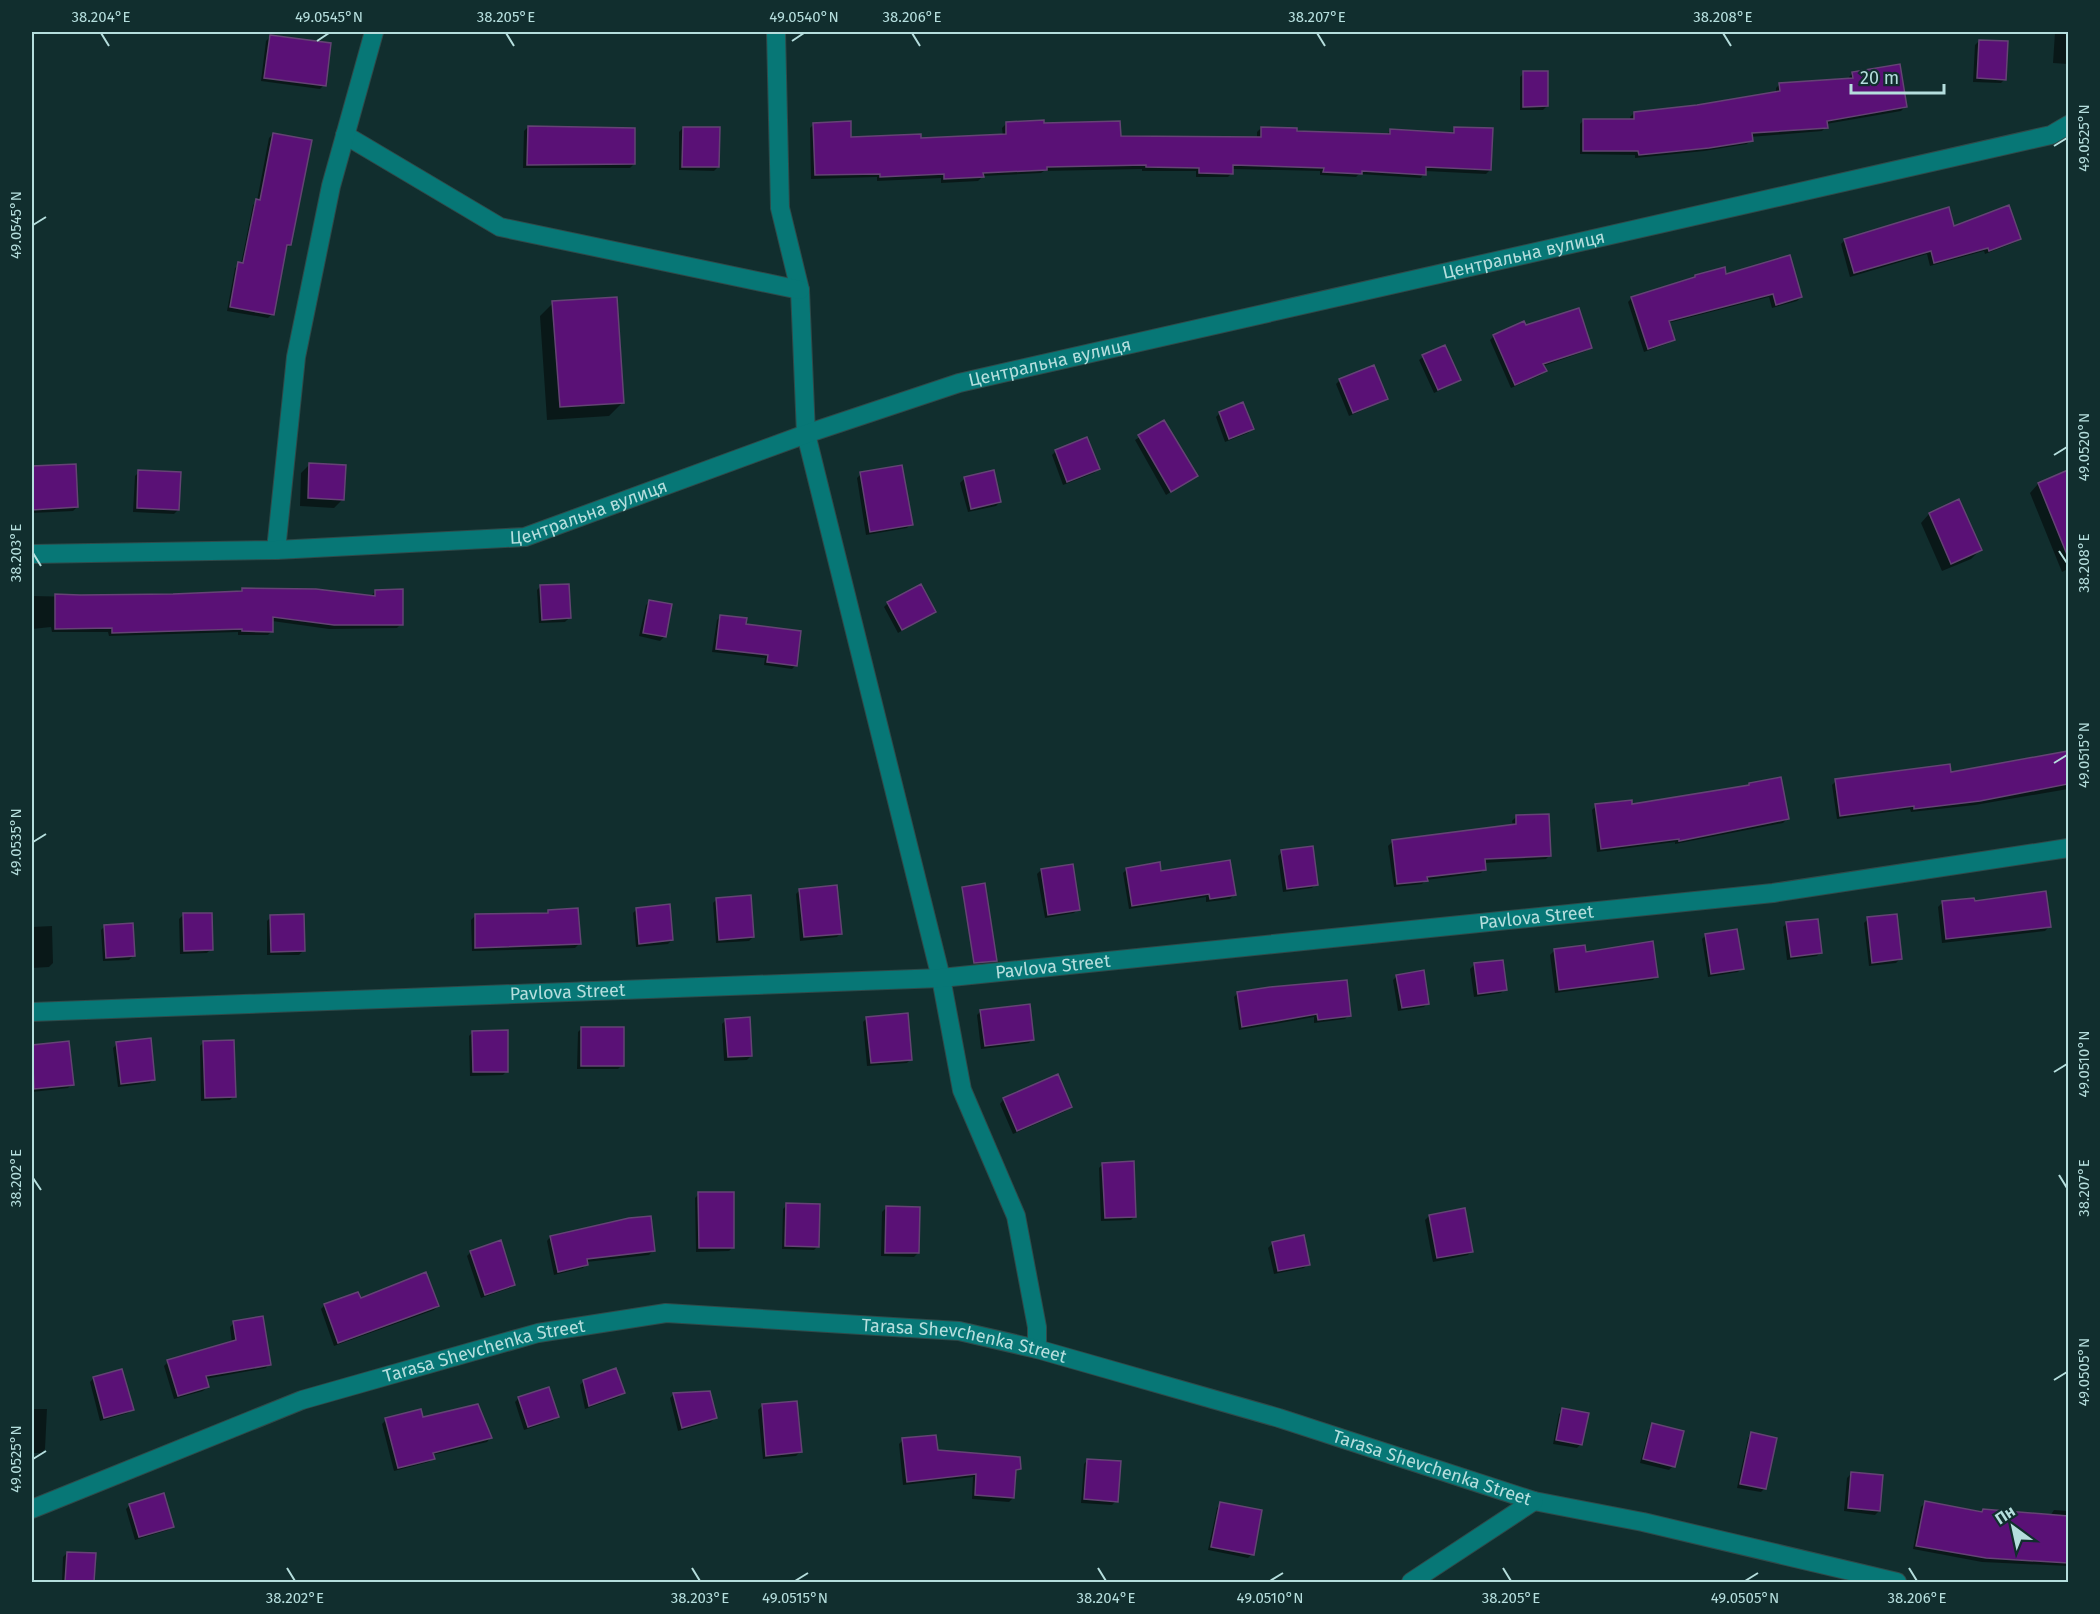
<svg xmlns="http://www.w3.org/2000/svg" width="2100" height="1614" font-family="'Fira Sans',sans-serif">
  <rect width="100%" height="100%" fill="#112e2e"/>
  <path fill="#0007" d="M2055,32H2068V64L2053,63Z
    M270,37L324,85L320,89L261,81L266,41Z
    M1979,41L2005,79L2001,83L1973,82L1975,45Z
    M1524,73L1547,106L1543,110H1520V77Z
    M1853,73L1905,107L1901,111L1826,124V127L1822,131L1750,137L1751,140L1747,144L1704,151L1635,158V155L1580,154V124L1584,120L1631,121L1630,117L1634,113L1697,106L1776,93V88L1780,84L1849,80V77Z
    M814,124L850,138L920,140L1003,136L1002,128L1006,124L1043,125L1119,138H1257V132L1261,128L1296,132L1387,134L1391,130L1451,134L1455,128L1490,170L1486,174L1425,171L1421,178L1359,174L1356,177L1320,175V171L1232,169V173L1228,177H1196V171H1142V169L1044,171L1041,173L983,176L978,181L941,183V178L877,181V177L811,179L810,128Z
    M528,127L634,164L630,168H523L524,131Z
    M683,128L718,167L714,171L679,170V132Z
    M273,134L290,245L286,249L272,314L268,318L227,311L235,268L241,264L253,205L257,201L269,138Z
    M1953,228L2020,238L2016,242L1985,254L1984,251L1930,266L1927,254L1850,277L1841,244L1845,240Z
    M1725,276L1801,297L1797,301L1772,308L1769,297L1668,323L1673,339L1669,343L1644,352L1628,302L1632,298L1693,279L1695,277Z
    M553,303L623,402L609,416L547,420L540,316Z
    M1525,327L1590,348L1586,351L1543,366L1545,371L1541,375L1511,388L1490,340L1494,336Z
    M1423,357L1459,379L1455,383L1434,393L1419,360Z
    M1340,380L1386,398L1382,402L1349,416L1336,384Z
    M1220,413L1252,429L1248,433L1225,442L1216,417Z
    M1164,422L1196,476L1166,495L1135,440Z
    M1056,451L1098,469L1094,473L1063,485L1052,455Z
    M310,464L343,499L334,508L300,506L301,473Z
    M75,465L77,507L73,511L32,513V468Z
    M139,472L178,510L174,514L133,512L135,476Z
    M2068,472V569L2062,572L2030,493L2038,484Z
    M861,474L911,524L907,528L866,535L857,478Z
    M964,479L1000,502L996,506L968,512L960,483Z
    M1929,514L1980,550L1971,559L1942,571L1921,523Z
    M541,586L569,618L565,622L539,623L537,590Z
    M242,590L371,597L375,591L401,624L397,628L329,629L272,621V631L268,635H238V632L109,636L108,632H52L51,627L32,629V596L80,597L240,592Z
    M650,601L664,637L660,641L639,636L646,605Z
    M888,603L934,612L898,633L884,607Z
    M721,616L744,625L796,665L792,669L764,665L765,658L712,652L717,620Z
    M2068,752V789L1975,805L1911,812L1910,809L1837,819L1832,785L1836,781L1950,773Z
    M1596,806H1631L1787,819L1783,823L1675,844V842L1597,852L1592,810Z
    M1516,817L1550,855L1546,859L1484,863L1485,869L1481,873L1426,880L1422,884L1394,887L1388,846L1392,842L1513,826L1512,821Z
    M1282,852L1316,884L1312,888L1283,892L1278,856Z
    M1127,869L1160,873L1234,895L1230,899L1206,902V897L1129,909L1123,873Z
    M1041,870L1078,909L1074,913L1045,918L1037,874Z
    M800,890L841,933L837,937L800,941L796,894Z
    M717,899L753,937L749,941L716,943L713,903Z
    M1942,903H1973L2049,927L2045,931L1942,943L1938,907Z
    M637,909L672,940L668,944L636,947L633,913Z
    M549,912L579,944L575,948L472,951L471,920L475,916L546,915Z
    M183,915L211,949L207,953L180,954L179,919Z
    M271,917L303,951L299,955H267V921Z
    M1868,919L1900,959L1896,963L1869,966L1864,923Z
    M1787,923L1821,952L1817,956L1787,960L1783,927Z
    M52,926L53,963L49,967L32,968V927Z
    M105,926L133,956L129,960L103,961L101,930Z
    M1706,935L1742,968L1738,972L1708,977L1702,939Z
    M1554,951L1585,953L1657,976L1653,980L1555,993L1550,955Z
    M1474,965L1505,989L1501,993L1474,997L1470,969Z
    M1397,976L1428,1003L1424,1007L1398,1011L1393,980Z
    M1238,993L1349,1015L1345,1019L1314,1023V1017L1239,1030L1234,997Z
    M981,1011L1033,1039L1029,1043L981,1049L977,1015Z
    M867,1018L911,1059L907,1063L867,1066L863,1022Z
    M726,1020L751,1056L747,1060L724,1061L722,1024Z
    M582,1028L622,1065L618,1069H577L578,1032Z
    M473,1032L507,1071L503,1075L470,1076L469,1036Z
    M204,1042L234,1096L230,1100L201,1101L200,1046Z
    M68,1043L72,1084L68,1088L32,1092V1047Z
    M117,1044L154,1079L150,1083L118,1087L113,1048Z
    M1057,1076L1070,1107L1066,1111L1013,1134L1000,1104L1003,1100Z
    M1103,1164L1135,1216L1131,1220L1101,1221L1099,1168Z
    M699,1194L733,1247L729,1251L696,1252L695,1198Z
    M787,1205L818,1246L814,1250L782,1249L783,1209Z
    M886,1208L918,1253L914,1257L881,1256L882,1212Z
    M1429,1216L1472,1251L1468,1255L1433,1262L1425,1220Z
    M550,1237L653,1251L649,1255L586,1262L587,1264L583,1268L554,1275L547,1241Z
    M1303,1237L1308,1264L1304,1268L1274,1274L1268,1248L1272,1244Z
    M471,1252L514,1284L510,1288L481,1298L467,1256Z
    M325,1305L438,1306L434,1310L334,1346L321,1309Z
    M234,1323L269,1364L266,1368L205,1379L207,1387L203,1391L174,1399L164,1366L168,1362L232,1343L230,1327Z
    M94,1378L132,1409L128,1413L100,1421L90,1382Z
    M584,1381L623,1393L619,1397L585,1409L580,1385Z
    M674,1394L715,1418L711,1422L678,1431L670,1398Z
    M519,1398L557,1417L553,1421L524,1430L515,1402Z
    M762,1406L800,1452L796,1456L763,1459L758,1410Z
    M32,1409H47L45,1449L41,1453H32Z
    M1563,1410L1581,1444L1577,1448L1553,1444L1559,1414Z
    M422,1419L490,1438L487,1442L432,1455L433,1458L429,1462L394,1471L382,1424L386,1420Z
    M1653,1425L1673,1466L1669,1470L1640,1463L1649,1429Z
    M1751,1434L1765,1488L1761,1492L1737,1488L1748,1438Z
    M903,1440L937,1452L1019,1469L1014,1474L1013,1498L1009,1502L972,1499L973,1477L903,1485L899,1444Z
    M1088,1460L1116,1501L1112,1505L1081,1503L1084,1464Z
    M1851,1474L1879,1511L1875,1515L1844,1511L1847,1478Z
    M1925,1503L1980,1513L1983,1510L2050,1516L2054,1510L2068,1511V1566L1982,1562L1913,1549L1921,1507Z
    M1221,1504L1252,1554L1248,1558L1208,1550L1217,1508Z
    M130,1505L172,1526L168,1530L135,1540L126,1509Z
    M67,1553L94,1555L93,1582H62L63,1557Z"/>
  <path fill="#5a1176" stroke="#644374" stroke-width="1.5" d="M270,35L331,43L326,86L264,78Z
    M1979,40L2008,41L2006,80L1977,78Z
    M1900,64L1907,107L1827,121L1828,128L1752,133L1753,141L1709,148L1639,155L1638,151H1583V119H1634V112L1697,105L1780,91L1779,83L1853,78L1852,72Z
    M1523,71H1548V106L1523,107Z
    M1044,120V123L1120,121L1121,136L1261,137V127L1297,128V131L1390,134V129L1454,133V127L1493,128L1491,170L1426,167V175L1362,171V174L1323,172L1324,168L1233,165V174L1199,173V168L1146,167V165L1047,167V170L983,173L984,177L944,179V174L880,177V174L815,175L813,123L851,121V137L921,134V138L1006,134V122Z
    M528,126L635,128V164L527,165Z
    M683,127H720L719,167H682Z
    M273,133L312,140L291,245H287L274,315L230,307L238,262L243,263L256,199L260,200Z
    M2009,205L2021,239L1989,251L1988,248L1934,263L1931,251L1854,273L1844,239L1949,207L1954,226Z
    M1790,255L1802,297L1776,305L1773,294L1669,321L1675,340L1648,349L1631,297L1695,277V275L1725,267L1726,274Z
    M617,297L624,403L560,407L552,301Z
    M1579,308L1592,348L1543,364L1547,371L1515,385L1493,335L1524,321L1526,325Z
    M1445,345L1461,380L1438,390L1422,355Z
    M1374,365L1388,399L1353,413L1339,379Z
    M1243,402L1254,429L1229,439L1219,412Z
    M1164,420L1198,476L1171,492L1138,435Z
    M1087,437L1100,469L1067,482L1055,450Z
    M309,463L346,465L344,500L308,498Z
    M76,464L78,507L32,510V466Z
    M902,465L913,525L870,532L860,472Z
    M138,470L181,472L179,510L137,508Z
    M994,470L1001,502L971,509L964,477Z
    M2068,470V557L2038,483Z
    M1959,499L1982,550L1951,564L1929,513Z
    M569,584L571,618L542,620L540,585Z
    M921,584L936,612L902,630L887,602Z
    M242,588L316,589L375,596V590L403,589V625H334L273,617V632L242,631V629L112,633V628L55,629V594L80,595L173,594L242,591Z
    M649,600L672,604L666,637L643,633Z
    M720,615L747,618L746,624L801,631L797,666L767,662L768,655L716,649Z
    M2068,751V784L1980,801L1914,809V806L1840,816L1835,779L1950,764L1951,772Z
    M1781,777L1789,819L1679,841V839L1601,849L1595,804L1632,800V804L1749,785V783Z
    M1549,814L1551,856L1485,859L1486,870L1427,877L1428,881L1397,884L1392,840L1516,824V815Z
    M1313,846L1318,885L1287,889L1281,850Z
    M1230,860L1236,895L1210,899L1209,894L1132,906L1126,868L1160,862L1161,871Z
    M1073,864L1080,910L1048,915L1041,869Z
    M985,883L997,961L974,963L962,887Z
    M837,885L842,934L804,937L799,889Z
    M2046,891L2051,927L1946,939L1942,901L1974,898L1975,901Z
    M751,895L754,937L719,940L716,898Z
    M670,904L673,940L639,944L636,908Z
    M578,908L581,944L475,948V914L548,913V910Z
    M183,913H212L213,950L184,951Z
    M304,914L305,951L271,952L270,915Z
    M1897,914L1902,959L1872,963L1867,917Z
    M1818,919L1822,953L1791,957L1786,922Z
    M133,923L135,956L106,958L104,925Z
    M1737,929L1744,969L1711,974L1705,934Z
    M1653,941L1658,977L1559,990L1554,949L1585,945L1586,952Z
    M1503,960L1507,990L1478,994L1474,963Z
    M1424,970L1429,1004L1402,1008L1396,975Z
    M1347,980L1351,1016L1318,1020L1317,1014L1242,1027L1237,992L1270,987Z
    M1030,1004L1034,1040L985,1046L980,1010Z
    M908,1013L912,1060L871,1063L866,1017Z
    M750,1017L752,1056L728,1057L725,1019Z
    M581,1027H624V1066H581Z
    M508,1030V1072H473L472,1031Z
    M151,1038L155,1080L121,1084L116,1042Z
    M234,1040L236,1097L205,1098L203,1041Z
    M69,1041L74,1085L34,1089L32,1045Z
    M1058,1074L1072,1107L1017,1131L1003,1098Z
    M1134,1161L1136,1217L1105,1218L1102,1163Z
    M698,1192H734V1248H699Z
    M786,1203L820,1204L819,1247L785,1246Z
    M886,1206L920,1207L919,1253H885Z
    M1465,1208L1473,1252L1437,1258L1429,1215Z
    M651,1216L655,1251L587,1259L588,1265L558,1272L550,1236L629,1218Z
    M1304,1235L1310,1265L1278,1271L1272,1242Z
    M501,1240L515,1285L485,1295L470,1251Z
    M426,1272L439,1306L338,1343L324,1304L358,1292L361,1298Z
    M263,1316L271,1365L206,1376L209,1387L178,1396L167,1360L236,1340L233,1321Z
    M616,1368L625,1393L589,1406L583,1380Z
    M122,1369L134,1410L104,1418L93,1377Z
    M549,1387L559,1417L528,1427L518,1397Z
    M710,1391L717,1418L682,1428L673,1393Z
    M797,1401L802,1452L766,1456L762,1404Z
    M478,1404L492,1438L433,1453L435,1459L398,1468L385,1418L421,1409L423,1417Z
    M1562,1408L1589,1413L1582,1445L1556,1440Z
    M1652,1423L1684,1431L1675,1467L1643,1459Z
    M1751,1432L1777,1438L1766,1489L1740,1484Z
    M936,1435L938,1450L1020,1457L1021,1469L1016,1470L1014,1498L975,1495L976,1474L907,1482L902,1438Z
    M1087,1459L1121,1461L1118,1502L1084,1499Z
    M1851,1472L1883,1475L1880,1511L1848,1508Z
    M164,1493L174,1527L139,1537L129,1504Z
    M1925,1501L1982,1512L1983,1509L2068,1516V1563L1986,1558L1916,1546Z
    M1220,1502L1262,1510L1254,1555L1211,1547Z
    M67,1552L96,1553L94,1582H65Z"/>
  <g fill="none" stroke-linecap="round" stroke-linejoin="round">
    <g stroke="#2f4a4a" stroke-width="20">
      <g id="street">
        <path d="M776,32L780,208L800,290L806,434L941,978L962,1090L1016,1216L1037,1327V1349"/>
        <path d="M345,135L500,227L800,290"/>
        <path d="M276,550L296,357L331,186L374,32"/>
        <path id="s1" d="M32,554L276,550L525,537L806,434L959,383L2051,135L2068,125"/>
        <path id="s2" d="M32,1012L941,978L1773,893L2068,848"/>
        <path id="s3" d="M32,1509L302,1400L538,1333L666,1313L959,1331L1037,1349L1279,1418L1534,1501L1643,1522L1897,1582"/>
        <path d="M1411,1582L1534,1501"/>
      </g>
    </g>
    <use href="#street" stroke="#077776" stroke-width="18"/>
  </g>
  <path fill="none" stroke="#b5dedd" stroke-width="2" d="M101,33L109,46M506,33L514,46M912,33L920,46M1317,33L1325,46M1723,33L1731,46M317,41L329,33M792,41L804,33M2054,146L2067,138M33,225L46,217M2054,455L2067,447M2059,551L2067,563M33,553L41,566M2054,763L2067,755M33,842L46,834M2054,1072L2067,1064M2059,1175L2067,1188M33,1178L41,1190M2054,1380L2067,1372M33,1459L46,1451M287,1568L295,1581M692,1568L700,1581M1098,1568L1106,1581M1503,1568L1511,1581M1909,1568L1917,1581M795,1581L808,1573M1270,1581L1283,1573M1745,1581L1758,1573"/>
  <g text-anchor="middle" stroke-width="6" stroke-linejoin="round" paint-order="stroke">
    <g font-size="18" fill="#b5dedd" stroke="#112e2e">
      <text dy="6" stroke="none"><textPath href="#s1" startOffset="1533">Центральна вулиця</textPath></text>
      <text dy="6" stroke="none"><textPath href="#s1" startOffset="1047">Центральна вулиця</textPath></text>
      <text dy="6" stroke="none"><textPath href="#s1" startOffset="561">Центральна вулиця</textPath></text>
      <text dy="6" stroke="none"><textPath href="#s2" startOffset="1508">Pavlova Street</textPath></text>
      <text dy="6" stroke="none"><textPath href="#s2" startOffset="1022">Pavlova Street</textPath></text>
      <text dy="6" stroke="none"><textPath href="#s2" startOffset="536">Pavlova Street</textPath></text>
      <text dy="6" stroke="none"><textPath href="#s3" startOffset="966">Tarasa Shevchenka Street</textPath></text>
      <text dy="6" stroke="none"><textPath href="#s3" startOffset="480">Tarasa Shevchenka Street</textPath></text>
      <text dy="6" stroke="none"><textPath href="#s3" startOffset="1452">Tarasa Shevchenka Street</textPath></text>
    </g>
  </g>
  <rect width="2100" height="1614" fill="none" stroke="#112e2e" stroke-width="66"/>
  <g transform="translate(2013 1527) rotate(327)" stroke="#112e2e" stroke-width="4.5" paint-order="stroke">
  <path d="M0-4.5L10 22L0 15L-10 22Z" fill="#b5dedd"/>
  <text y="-9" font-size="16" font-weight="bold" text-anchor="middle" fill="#b5dedd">Пн</text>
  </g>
  <path d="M1851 84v9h93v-9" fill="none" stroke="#b5dedd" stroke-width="3"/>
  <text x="1860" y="84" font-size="18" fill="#b5dedd" stroke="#112e2e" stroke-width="4.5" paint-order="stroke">20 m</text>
  <rect x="33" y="33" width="2034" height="1548" fill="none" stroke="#b5dedd" stroke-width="2"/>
  <g font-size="15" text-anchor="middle" fill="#b5dedd">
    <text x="101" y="22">38.204°E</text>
    <text x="329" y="22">49.0545°N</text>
    <text x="506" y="22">38.205°E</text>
    <text x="804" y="22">49.0540°N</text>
    <text x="912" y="22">38.206°E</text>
    <text x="1317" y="22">38.207°E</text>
    <text x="1723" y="22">38.208°E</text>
    <text transform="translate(2084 138) rotate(-90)" y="5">49.0525°N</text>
    <text transform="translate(16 225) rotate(-90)" y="5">49.0545°N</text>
    <text transform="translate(2084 447) rotate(-90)" y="5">49.0520°N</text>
    <text transform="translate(16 553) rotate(-90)" y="5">38.203°E</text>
    <text transform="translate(2084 563) rotate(-90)" y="5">38.208°E</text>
    <text transform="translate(2084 755) rotate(-90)" y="5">49.0515°N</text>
    <text transform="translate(16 842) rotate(-90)" y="5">49.0535°N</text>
    <text transform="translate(2084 1064) rotate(-90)" y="5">49.0510°N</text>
    <text transform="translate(16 1178) rotate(-90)" y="5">38.202°E</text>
    <text transform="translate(2084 1188) rotate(-90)" y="5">38.207°E</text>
    <text transform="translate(2084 1372) rotate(-90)" y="5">49.0505°N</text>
    <text transform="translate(16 1459) rotate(-90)" y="5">49.0525°N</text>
    <text x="295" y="1603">38.202°E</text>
    <text x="700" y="1603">38.203°E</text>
    <text x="795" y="1603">49.0515°N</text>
    <text x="1106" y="1603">38.204°E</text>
    <text x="1270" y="1603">49.0510°N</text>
    <text x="1511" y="1603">38.205°E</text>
    <text x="1745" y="1603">49.0505°N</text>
    <text x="1917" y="1603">38.206°E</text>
  </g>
</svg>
